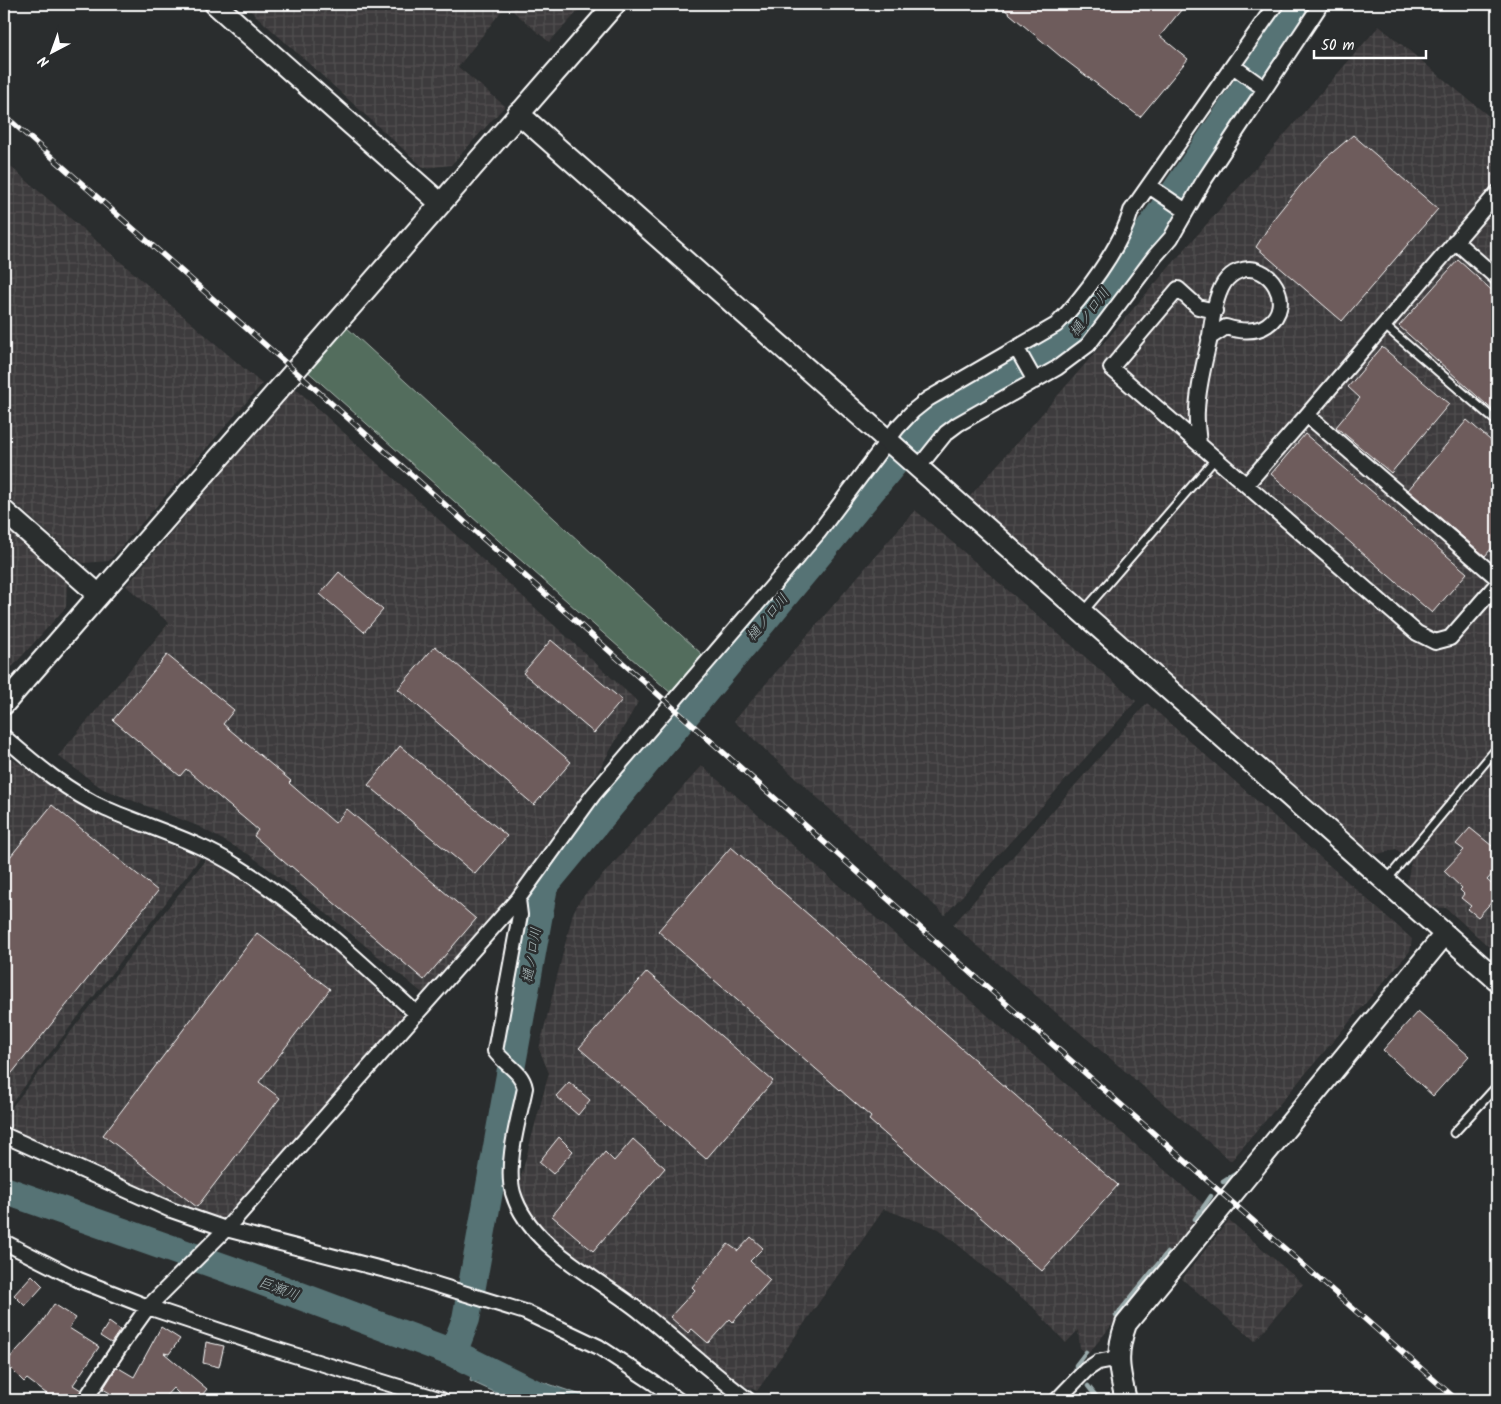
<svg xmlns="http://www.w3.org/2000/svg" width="1501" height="1404" font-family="Kalam,'Klee One',sans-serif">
  <defs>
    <pattern id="industrial-grid" width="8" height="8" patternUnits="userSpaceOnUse" patternTransform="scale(1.25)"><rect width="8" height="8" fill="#3e3b3c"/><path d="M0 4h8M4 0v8" fill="none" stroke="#514f50"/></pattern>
    <pattern id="water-waves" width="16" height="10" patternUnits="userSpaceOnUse" patternTransform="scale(1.25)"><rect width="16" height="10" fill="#567375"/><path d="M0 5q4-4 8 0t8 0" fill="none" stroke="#505c5c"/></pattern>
  </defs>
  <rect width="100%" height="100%" fill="#2a2d2e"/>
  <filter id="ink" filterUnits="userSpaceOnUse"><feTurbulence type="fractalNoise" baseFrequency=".02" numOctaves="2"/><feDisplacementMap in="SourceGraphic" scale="10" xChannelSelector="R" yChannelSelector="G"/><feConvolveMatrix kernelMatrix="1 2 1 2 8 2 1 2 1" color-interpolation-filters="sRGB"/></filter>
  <g filter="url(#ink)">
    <path fill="url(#industrial-grid)" d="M243,4H585L549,42L506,5L458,67L505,106L451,165L424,168Z
      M1379,26L1497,123V954L1446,908L1428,907L1416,897L1407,883L1411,861L1396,849L1378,854L1362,849L966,501Z
      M4,161L262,384L109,561L83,563L4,494Z
      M294,387L638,702L599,770L514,889L426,996L321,909L250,855L198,826L103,789L58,756L169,623L126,586Z
      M915,510L1136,701L945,915L734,721Z
      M4,524L67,580L66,607L4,676Z
      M1147,703L1412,939L1410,951L1231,1161L953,925Z
      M4,754L110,821L201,857L4,1113Z
      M702,766L1208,1208L1088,1354L1080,1348L1078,1330L1066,1343L1033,1307L939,1229L884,1209L757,1391L735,1382L602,1280L551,1237L524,1207L520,1180L549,1073L539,1049L573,913L580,900Z
      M206,859L235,874L276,902L340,954L404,1017L223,1219L172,1201L4,1127V1117Z
      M1229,1220L1303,1284L1255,1341L1182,1279Z"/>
    <path fill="#526d5d" stroke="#a8b6ae" d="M344,325L705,657L673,695L305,369Z"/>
    <path fill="url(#water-waves)" stroke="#9aabac" d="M477,1350L510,1371L596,1400H512L470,1381Z"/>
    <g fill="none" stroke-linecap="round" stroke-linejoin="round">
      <path stroke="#bbc7c8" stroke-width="1" d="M513,1400L510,1394L477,1378L481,1360H483L508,1376L580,1400
        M519,1400L518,1394L514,1388L516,1385L561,1400"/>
      <path stroke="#9aabac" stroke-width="4.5" d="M1223,1182L1237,1173
        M1195,1219L1211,1196
        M1116,1316L1167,1253
        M1076,1371V1365L1086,1352
        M1088,1386L1099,1400"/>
      <path stroke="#567375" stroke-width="28" d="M4,1190L231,1270L453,1353L548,1400
        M453,1353L466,1319L544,886L924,427L948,408L1059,349L1080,327L1108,290L1303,4"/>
    </g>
    <path fill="#6e5b5b" stroke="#fff" d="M998,4H1186L1160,36L1188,59L1140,117L1060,56Z
      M1353,135L1438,209L1342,321L1256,247L1275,217L1300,186L1326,158Z
      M1458,260L1497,295V414L1399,326Z
      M1382,347L1449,404L1391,473L1336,427L1360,398L1348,387Z
      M1467,420L1497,446V542L1485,556L1408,490Z
      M1305,434L1467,573L1432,613L1271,474Z
      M339,572L383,610L364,632L320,594Z
      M551,640L622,700L594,733L523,673Z
      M435,646L571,762L534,805L398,689Z
      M167,655L234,710L223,724L291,781L289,783L335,823L347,809L476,919L424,980L291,866L290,867L254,836L258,830L186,769L180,776L113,720Z
      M400,746L507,836L475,874L368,785Z
      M52,805L158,891L4,1083V851L10,857Z
      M1470,828L1497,850V869L1487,880L1497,889V896L1478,917L1468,909L1471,906L1461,898L1464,894L1460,890L1462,888L1444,871L1464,850L1456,844Z
      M731,847L1118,1185L1042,1271L869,1120L871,1117L658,931Z
      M257,933L330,989L259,1082L280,1098L197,1207L103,1135Z
      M647,972L773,1081L706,1159L579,1048Z
      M1418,1011L1469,1056L1433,1096L1383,1050Z
      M569,1082L590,1100L578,1115L556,1096Z
      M559,1137L573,1151L553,1174L539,1162Z
      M633,1139L665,1168L593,1251L552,1216L605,1152L614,1161Z
      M751,1237L763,1248L750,1261L770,1280L733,1322L730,1319L708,1343L692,1329L688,1333L670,1317L695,1290L692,1287L728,1244L738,1251Z
      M32,1275L43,1286L25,1306L14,1295Z
      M54,1304L76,1318L69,1328L99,1347L73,1385L81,1390L76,1400H55L27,1379L24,1382L5,1363L40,1325Z
      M109,1322L120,1330L111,1343L100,1336Z
      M161,1327L180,1339L169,1354L164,1353L207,1389L198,1400H185L173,1388L162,1400H122L103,1389L117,1367L134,1377Z
      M206,1342L224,1346L219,1367L203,1363Z"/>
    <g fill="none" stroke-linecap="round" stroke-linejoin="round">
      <g stroke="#fff" stroke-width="11">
        <path id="lane" d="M1384,325L1497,422
          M1084,611L1216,458
          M1386,881L1497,748
          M1454,1133L1497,1086"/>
      </g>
      <g stroke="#fff" stroke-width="18">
        <path id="street" d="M1233,66L1265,89
          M1149,186L1186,211
          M1455,241L1497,278
          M1215,311L1198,307L1178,289L1111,368L1417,633L1435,642L1450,638L1497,584
          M1017,349L1035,381
          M1307,415L1497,578
          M1199,444C1198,433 1196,421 1197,410C1198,387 1204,364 1209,342C1212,323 1214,299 1224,283C1228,277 1233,273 1239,271C1269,259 1297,305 1267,325C1255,333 1239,331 1226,327L1209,338
          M918,468L946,433L958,424L1057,368L1088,345L1155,256L1171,238L1203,182L1321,4
          M1246,485L1307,415L1497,193
          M4,737C35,764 68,792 106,809C150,828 198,841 238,867C304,908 360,962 417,1014
          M518,899L520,915L495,1051C504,1064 522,1071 525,1088C519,1118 505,1164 513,1193C529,1248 601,1279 642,1313C678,1342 712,1373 748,1400
          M4,1135L171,1210L226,1229L405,1275L525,1312L599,1347L654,1383L678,1400
          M4,1242L79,1280L148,1307L271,1348L442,1400
          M85,1400L123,1342L148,1307L226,1229L518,899L593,795L818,533L897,428L913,411L928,399L1056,325C1083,298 1121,247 1131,211L1276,4
          M1057,1400L1086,1370L1098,1362L1119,1358"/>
      </g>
      <g stroke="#fff" stroke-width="24">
        <path id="secondary" d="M215,4L440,203
          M518,113L1497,980
          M4,511L99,595
          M4,704L615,4
          M1126,1400C1119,1371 1115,1354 1126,1324L1445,934"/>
      </g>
      <use href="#lane" stroke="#2a2d2e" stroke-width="7"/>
      <use href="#street" stroke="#2a2d2e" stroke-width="14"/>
      <use href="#secondary" stroke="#2a2d2e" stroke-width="20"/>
      <g stroke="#fff" stroke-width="5.5">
        <path id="rail" d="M4,115L295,371L952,956L1457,1400"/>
      </g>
      <use href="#rail" stroke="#2a2d2e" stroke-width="4" stroke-dasharray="11" stroke-linecap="butt"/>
    </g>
  </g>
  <g text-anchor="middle" stroke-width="5" stroke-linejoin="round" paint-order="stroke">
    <g font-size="14" font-style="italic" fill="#aab9ba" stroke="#2a2d2e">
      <text transform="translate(1089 312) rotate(-53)" y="5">樋ノ口川</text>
      <text transform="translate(767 617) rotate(-50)" y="5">樋ノ口川</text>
      <text transform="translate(531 955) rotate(-80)" y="5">樋ノ口川</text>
      <text transform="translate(279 1288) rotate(21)" y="5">巨瀬川</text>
    </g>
  </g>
  <rect width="1501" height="1404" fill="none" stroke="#2a2d2e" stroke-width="20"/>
  <rect x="10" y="10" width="1481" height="1384" fill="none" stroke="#fff" stroke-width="2" filter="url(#ink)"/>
  <g transform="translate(52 52) rotate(221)" stroke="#2a2d2e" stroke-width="4" paint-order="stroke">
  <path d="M0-4L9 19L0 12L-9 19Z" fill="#ffffff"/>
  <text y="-8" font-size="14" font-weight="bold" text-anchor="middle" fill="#ffffff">N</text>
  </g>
  <path d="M1314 50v8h112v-8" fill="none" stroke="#ffffff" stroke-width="2.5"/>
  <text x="1321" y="50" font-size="15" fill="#ffffff" stroke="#2a2d2e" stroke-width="4" paint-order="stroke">50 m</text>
</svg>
